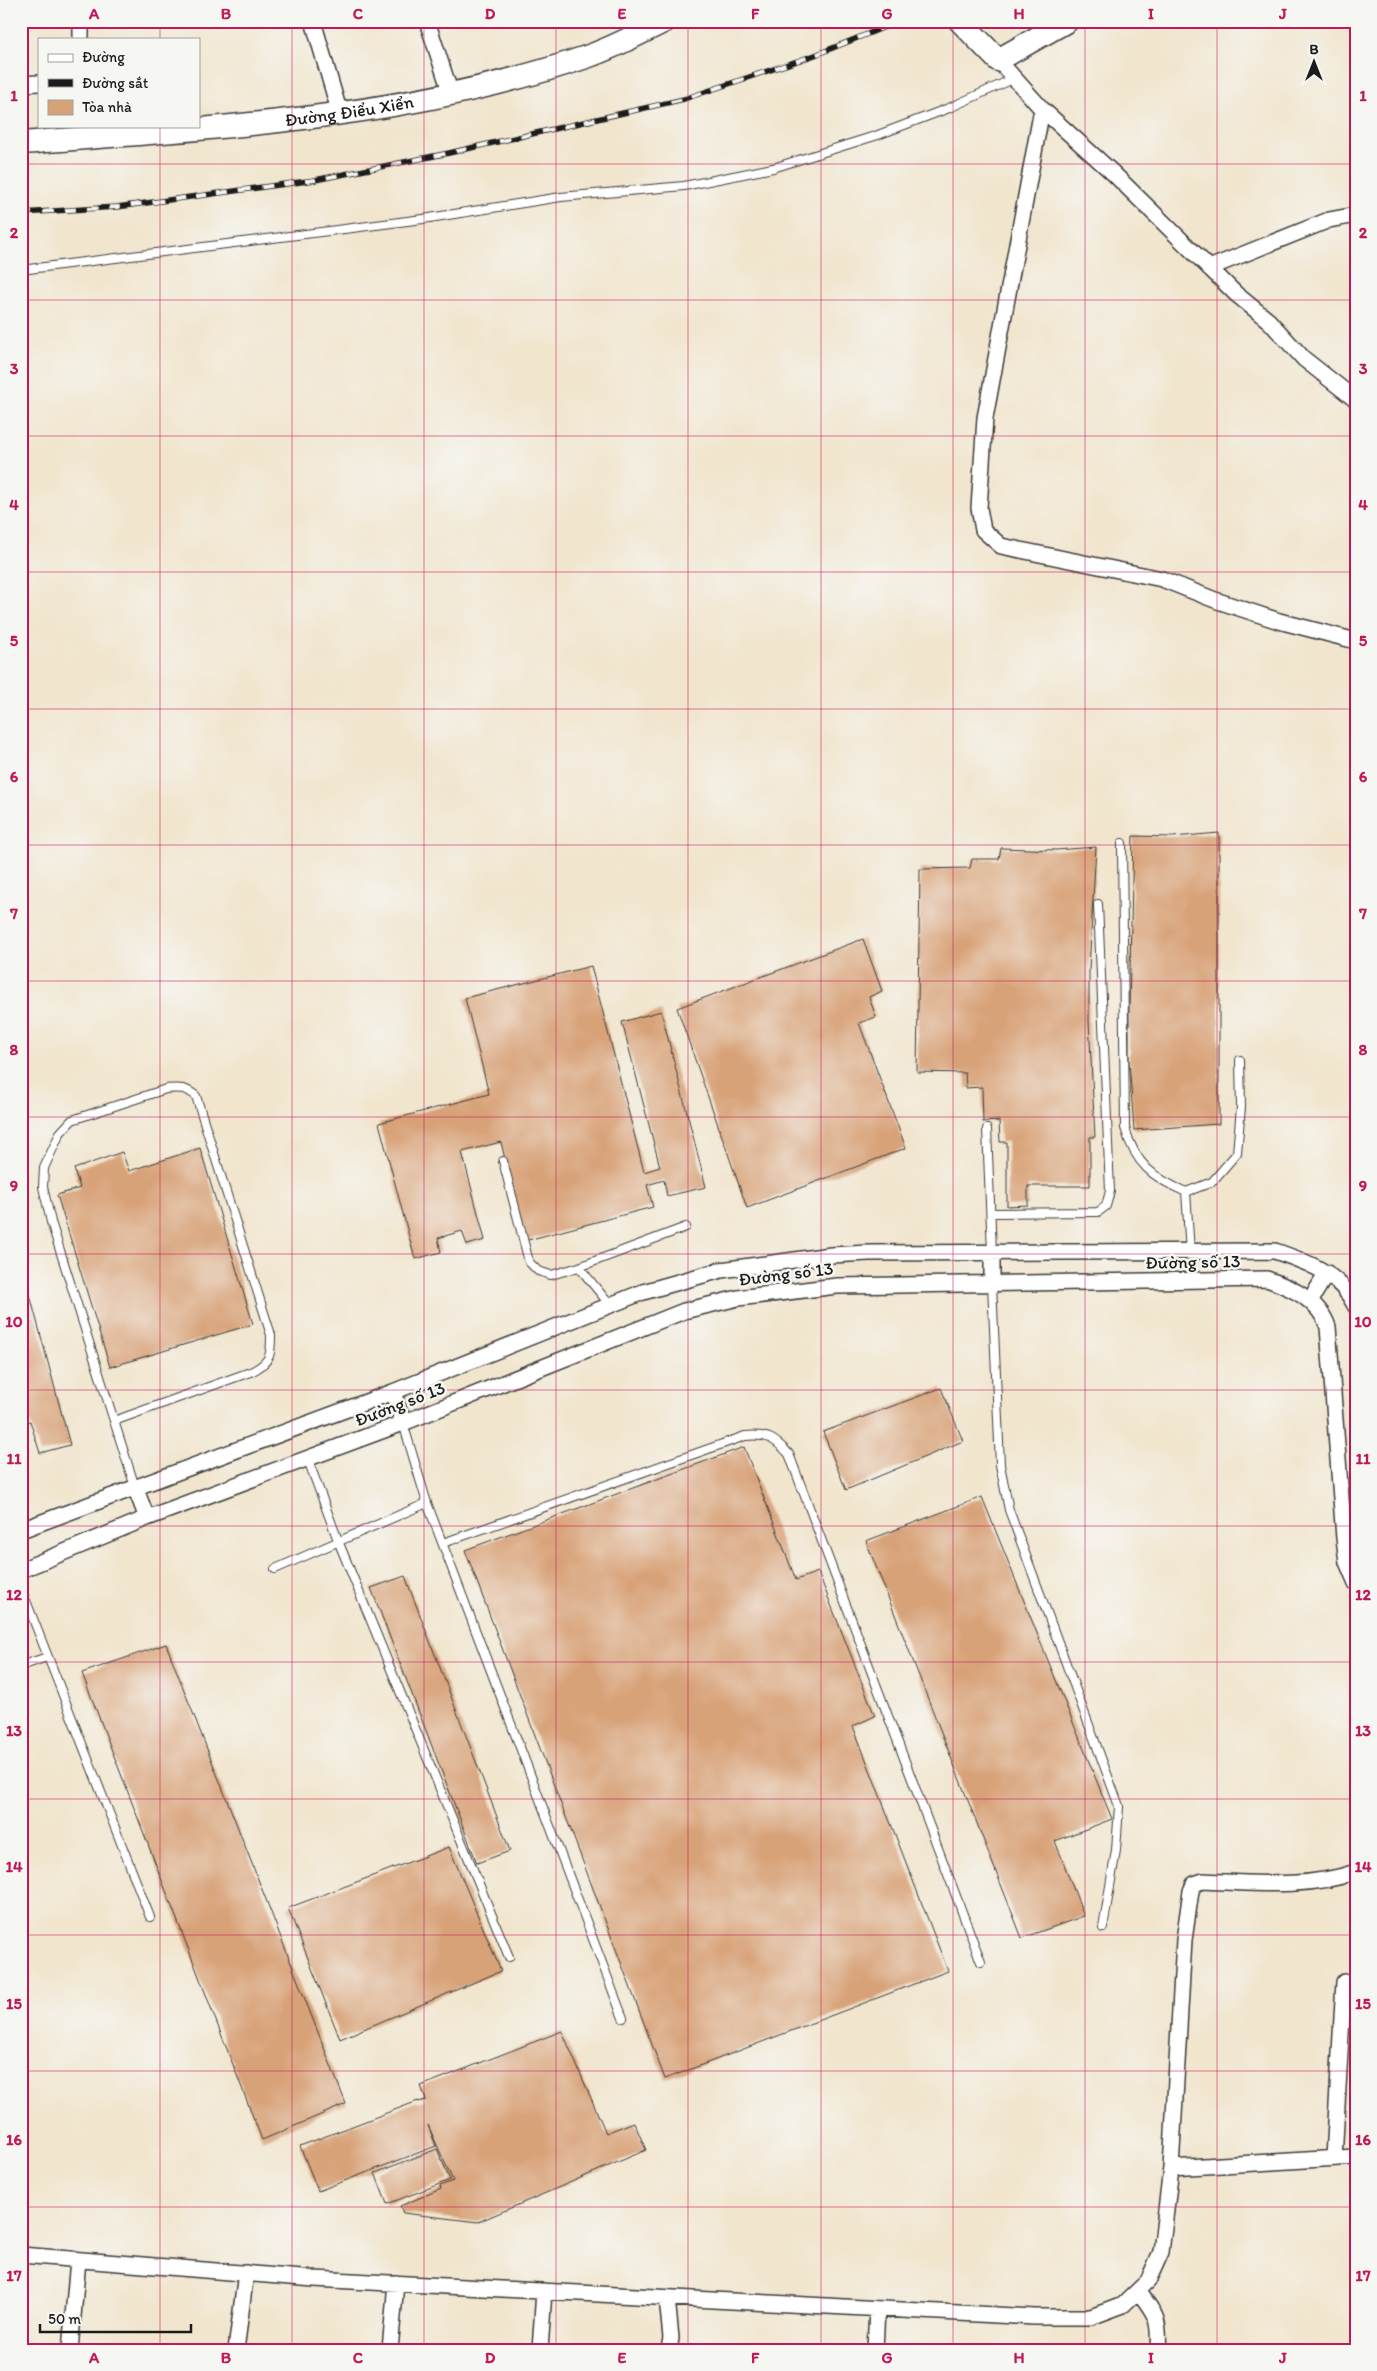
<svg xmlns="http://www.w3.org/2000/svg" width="1377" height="2371" font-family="Itim,sans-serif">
  <rect width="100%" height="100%" fill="#f6f6f2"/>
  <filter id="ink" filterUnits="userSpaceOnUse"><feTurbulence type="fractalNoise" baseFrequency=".02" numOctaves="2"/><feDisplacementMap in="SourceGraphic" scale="10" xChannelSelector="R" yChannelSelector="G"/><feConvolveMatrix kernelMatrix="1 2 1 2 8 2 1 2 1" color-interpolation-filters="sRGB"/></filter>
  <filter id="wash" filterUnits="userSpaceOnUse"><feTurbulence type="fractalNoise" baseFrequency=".0096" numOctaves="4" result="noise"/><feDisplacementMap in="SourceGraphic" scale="20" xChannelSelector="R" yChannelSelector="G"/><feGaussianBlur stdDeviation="1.12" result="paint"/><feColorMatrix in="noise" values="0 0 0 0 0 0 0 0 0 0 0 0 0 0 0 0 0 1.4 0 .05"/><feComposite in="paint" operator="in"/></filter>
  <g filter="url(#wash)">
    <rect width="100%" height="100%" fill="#f1e5ce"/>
    <g id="blocks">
      <path fill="#d8a278" d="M1219,833V1124L1134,1130L1129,1061V1011L1133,836L1173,837Z
        M1096,847L1089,969V1021L1095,1137H1090V1186H1028V1205L1007,1206V1142H1000L999,1121L983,1122L982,1087L966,1088L965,1073L917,1072L920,869L970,868L972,859H999L1001,848L1056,850Z
        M863,939L882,991L869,997L876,1017L859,1023L906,1148L747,1208L677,1008Z
        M591,966L644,1172L660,1167L622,1022L661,1011L706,1187L667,1196L664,1180L647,1185L653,1207L524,1241L501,1142L462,1152L485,1240L467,1245L462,1231L438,1238L441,1252L415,1259L379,1123L489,1094L465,998Z
        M200,1148L253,1324L110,1367L57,1195L80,1188L74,1169L122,1152L129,1171Z
        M22,1265L70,1445L40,1453L30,1421L21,1424V1405L25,1404L21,1392Z
        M941,1388L963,1441L846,1490L823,1432Z
        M744,1447L796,1580L818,1572L875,1716L853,1726L948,1971L665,2079L465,1550Z
        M982,1497L1112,1819L1055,1841L1084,1916L1022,1938L866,1541Z
        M405,1576L510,1851L477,1863L371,1588Z
        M166,1644L346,2104L262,2140L82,1673Z
        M449,1847L501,1971L340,2039L288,1908Z
        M562,2031L606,2133L634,2122L646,2150L478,2222L403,2213L400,2206L441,2189L440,2186L453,2181L428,2125L436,2146L318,2191L300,2146L418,2101V2102L426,2100L421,2086Z
        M437,2149L450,2180L387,2204L375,2173Z"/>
    </g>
  </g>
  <g filter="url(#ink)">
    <use href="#blocks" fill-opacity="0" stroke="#3c3a37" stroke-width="1"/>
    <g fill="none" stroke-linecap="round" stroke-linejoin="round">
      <g stroke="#3c3a37" stroke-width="10">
        <path id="lane" d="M21,270L423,219L561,197L684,186L773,168L878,135L949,108L1015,78
          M1122,843L1125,1128C1135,1164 1153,1178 1186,1192L1212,1182L1237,1153L1241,1107L1240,1060
          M987,1129L992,1252
          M503,1161L529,1262L538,1271L551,1275L579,1267L686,1227
          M1186,1192L1190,1252
          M991,1213L1098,1212L1106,1206L1110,1191L1098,904
          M579,1267L610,1305
          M992,1284L1000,1465L1009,1510L1119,1806L1116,1850L1103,1928
          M114,1421L253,1371C271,1361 271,1355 271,1335L196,1096C185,1087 179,1088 166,1089L72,1120L60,1133L44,1168L43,1187L51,1222L135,1487
          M403,1423L427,1503L623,2018
          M308,1460L339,1543L509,1957
          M443,1543L745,1436C768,1434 774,1438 789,1454L981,1962
          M275,1569L427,1503
          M21,1588L150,1917
          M21,1666L47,1657"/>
      </g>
      <g stroke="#3c3a37" stroke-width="18">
        <path id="street" d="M313,21L340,114
          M427,21L451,94
          M81,39V21
          M998,60L1042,109L1113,173L1236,294L1269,321L1304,359L1356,400
          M21,84L39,83
          M1042,109L985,418L979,508L983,530L1001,546L1162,579L1215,600L1279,621L1356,641
          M1209,268L1329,220L1356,215
          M992,1252V1284
          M1310,1301L1327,1273
          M393,1392L403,1423
          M135,1487L147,1518
          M21,1530L393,1392L643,1292L721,1270L831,1255L869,1253L1275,1251C1307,1262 1340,1273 1356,1307
          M21,1570L147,1518L403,1423L684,1311L738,1298L837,1286L1267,1279C1292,1288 1319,1300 1328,1327L1344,1538L1347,1562L1356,1583
          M1334,2158L1344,1982
          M1171,2168L1356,2157
          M21,2255L314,2279L1035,2317H1091L1123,2305L1148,2281L1161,2252L1171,2168L1184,1940L1191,1891L1194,1884L1203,1881C1254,1883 1307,1889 1356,1872
          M1138,2291C1156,2314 1160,2320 1158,2350
          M667,2298L671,2338L669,2350
          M70,2350L78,2260
          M236,2350L246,2273
          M390,2350L396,2283
          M540,2350L544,2291
          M875,2350L877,2309"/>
      </g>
      <g stroke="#3c3a37" stroke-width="25">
        <g id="secondary">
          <path d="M960,21L998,60L1067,21"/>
          <path id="s1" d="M21,143C212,128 407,119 589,56C615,47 640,33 665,21"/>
        </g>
      </g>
      <use href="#lane" stroke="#fff" stroke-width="8"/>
      <use href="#street" stroke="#fff" stroke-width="15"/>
      <use href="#secondary" stroke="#fff" stroke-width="22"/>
      <g stroke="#1c1c1c" stroke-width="5.5">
        <path id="rail" d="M21,213L117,207L315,180L449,153L684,99L815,55L900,21"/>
      </g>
      <use href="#rail" stroke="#f6f6f2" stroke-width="4" stroke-dasharray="11" stroke-linecap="butt"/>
    </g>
  </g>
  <path fill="none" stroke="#c2185b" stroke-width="1" stroke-opacity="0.55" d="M160,21V39M292,21V2350M424,21V2350M556,21V2350M688,21V2350M821,21V2350M953,21V2350M1085,21V2350M1217,21V2350M160,126V2350M21,164H1356M21,300H1356M21,436H1356M21,572H1356M21,709H1356M21,845H1356M21,981H1356M21,1117H1356M21,1254H1356M21,1390H1356M21,1526H1356M21,1662H1356M21,1799H1356M21,1935H1356M21,2071H1356M21,2207H1356"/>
  <g text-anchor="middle" stroke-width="5" stroke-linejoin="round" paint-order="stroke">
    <g font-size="18" fill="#1c1c1c" stroke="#f6f6f2">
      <text dy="6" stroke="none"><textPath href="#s1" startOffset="330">Đường Điểu Xiển</textPath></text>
      <text transform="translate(1193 1262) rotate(-1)" y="6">Đường số 13</text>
      <text transform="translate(786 1274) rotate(-7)" y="6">Đường số 13</text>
      <text transform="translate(400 1404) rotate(-21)" y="6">Đường số 13</text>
    </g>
  </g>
  <rect width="1377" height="2371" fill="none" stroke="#f6f6f2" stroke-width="55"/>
  <rect x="38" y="38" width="162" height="90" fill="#f6f6f2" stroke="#9f9f9c"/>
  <rect x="48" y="54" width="25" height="8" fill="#ffffff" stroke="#9f9f9c"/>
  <text x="82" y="62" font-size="15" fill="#1c1c1c">Đường</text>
  <rect x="48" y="79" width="25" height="8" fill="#1c1c1c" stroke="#9f9f9c"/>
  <text x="82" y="88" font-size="15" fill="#1c1c1c">Đường sắt</text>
  <rect x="48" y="100" width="25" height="15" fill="#d8a278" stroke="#9f9f9c"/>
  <text x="82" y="112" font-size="15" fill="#1c1c1c">Tòa nhà</text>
  <g transform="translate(1314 62)" stroke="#f6f6f2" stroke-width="4" paint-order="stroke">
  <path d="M0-4L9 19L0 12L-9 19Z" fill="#1c1c1c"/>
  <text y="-8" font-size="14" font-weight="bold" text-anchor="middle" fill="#1c1c1c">B</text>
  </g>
  <path d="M40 2324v8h151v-8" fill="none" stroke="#1c1c1c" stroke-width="2.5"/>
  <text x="48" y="2324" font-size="15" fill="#1c1c1c" stroke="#f6f6f2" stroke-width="4" paint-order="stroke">50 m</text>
  <rect x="28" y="28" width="1322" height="2316" fill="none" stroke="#c2185b" stroke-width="2"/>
  <g font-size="16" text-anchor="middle" font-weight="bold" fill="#c2185b">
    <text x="94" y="19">A</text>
    <text x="226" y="19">B</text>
    <text x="358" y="19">C</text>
    <text x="490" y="19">D</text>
    <text x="622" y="19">E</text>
    <text x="755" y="19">F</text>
    <text x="887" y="19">G</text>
    <text x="1019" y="19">H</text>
    <text x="1151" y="19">I</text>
    <text x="1283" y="19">J</text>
    <text x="14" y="101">1</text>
    <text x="1363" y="101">1</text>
    <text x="14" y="238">2</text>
    <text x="1363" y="238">2</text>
    <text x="14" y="374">3</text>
    <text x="1363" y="374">3</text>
    <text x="14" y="510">4</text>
    <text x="1363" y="510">4</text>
    <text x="14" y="646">5</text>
    <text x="1363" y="646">5</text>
    <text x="14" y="782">6</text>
    <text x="1363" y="782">6</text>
    <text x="14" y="919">7</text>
    <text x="1363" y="919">7</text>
    <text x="14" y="1055">8</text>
    <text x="1363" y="1055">8</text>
    <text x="14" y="1191">9</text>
    <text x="1363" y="1191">9</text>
    <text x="14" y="1327">10</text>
    <text x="1363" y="1327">10</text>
    <text x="14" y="1464">11</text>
    <text x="1363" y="1464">11</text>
    <text x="14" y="1600">12</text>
    <text x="1363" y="1600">12</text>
    <text x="14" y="1736">13</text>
    <text x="1363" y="1736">13</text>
    <text x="14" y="1872">14</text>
    <text x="1363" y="1872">14</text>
    <text x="14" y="2009">15</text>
    <text x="1363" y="2009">15</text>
    <text x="14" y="2145">16</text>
    <text x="1363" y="2145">16</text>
    <text x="14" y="2281">17</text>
    <text x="1363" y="2281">17</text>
    <text x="94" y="2363">A</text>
    <text x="226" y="2363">B</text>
    <text x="358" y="2363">C</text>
    <text x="490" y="2363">D</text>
    <text x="622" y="2363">E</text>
    <text x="755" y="2363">F</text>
    <text x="887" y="2363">G</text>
    <text x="1019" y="2363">H</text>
    <text x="1151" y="2363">I</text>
    <text x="1283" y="2363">J</text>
  </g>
</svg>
